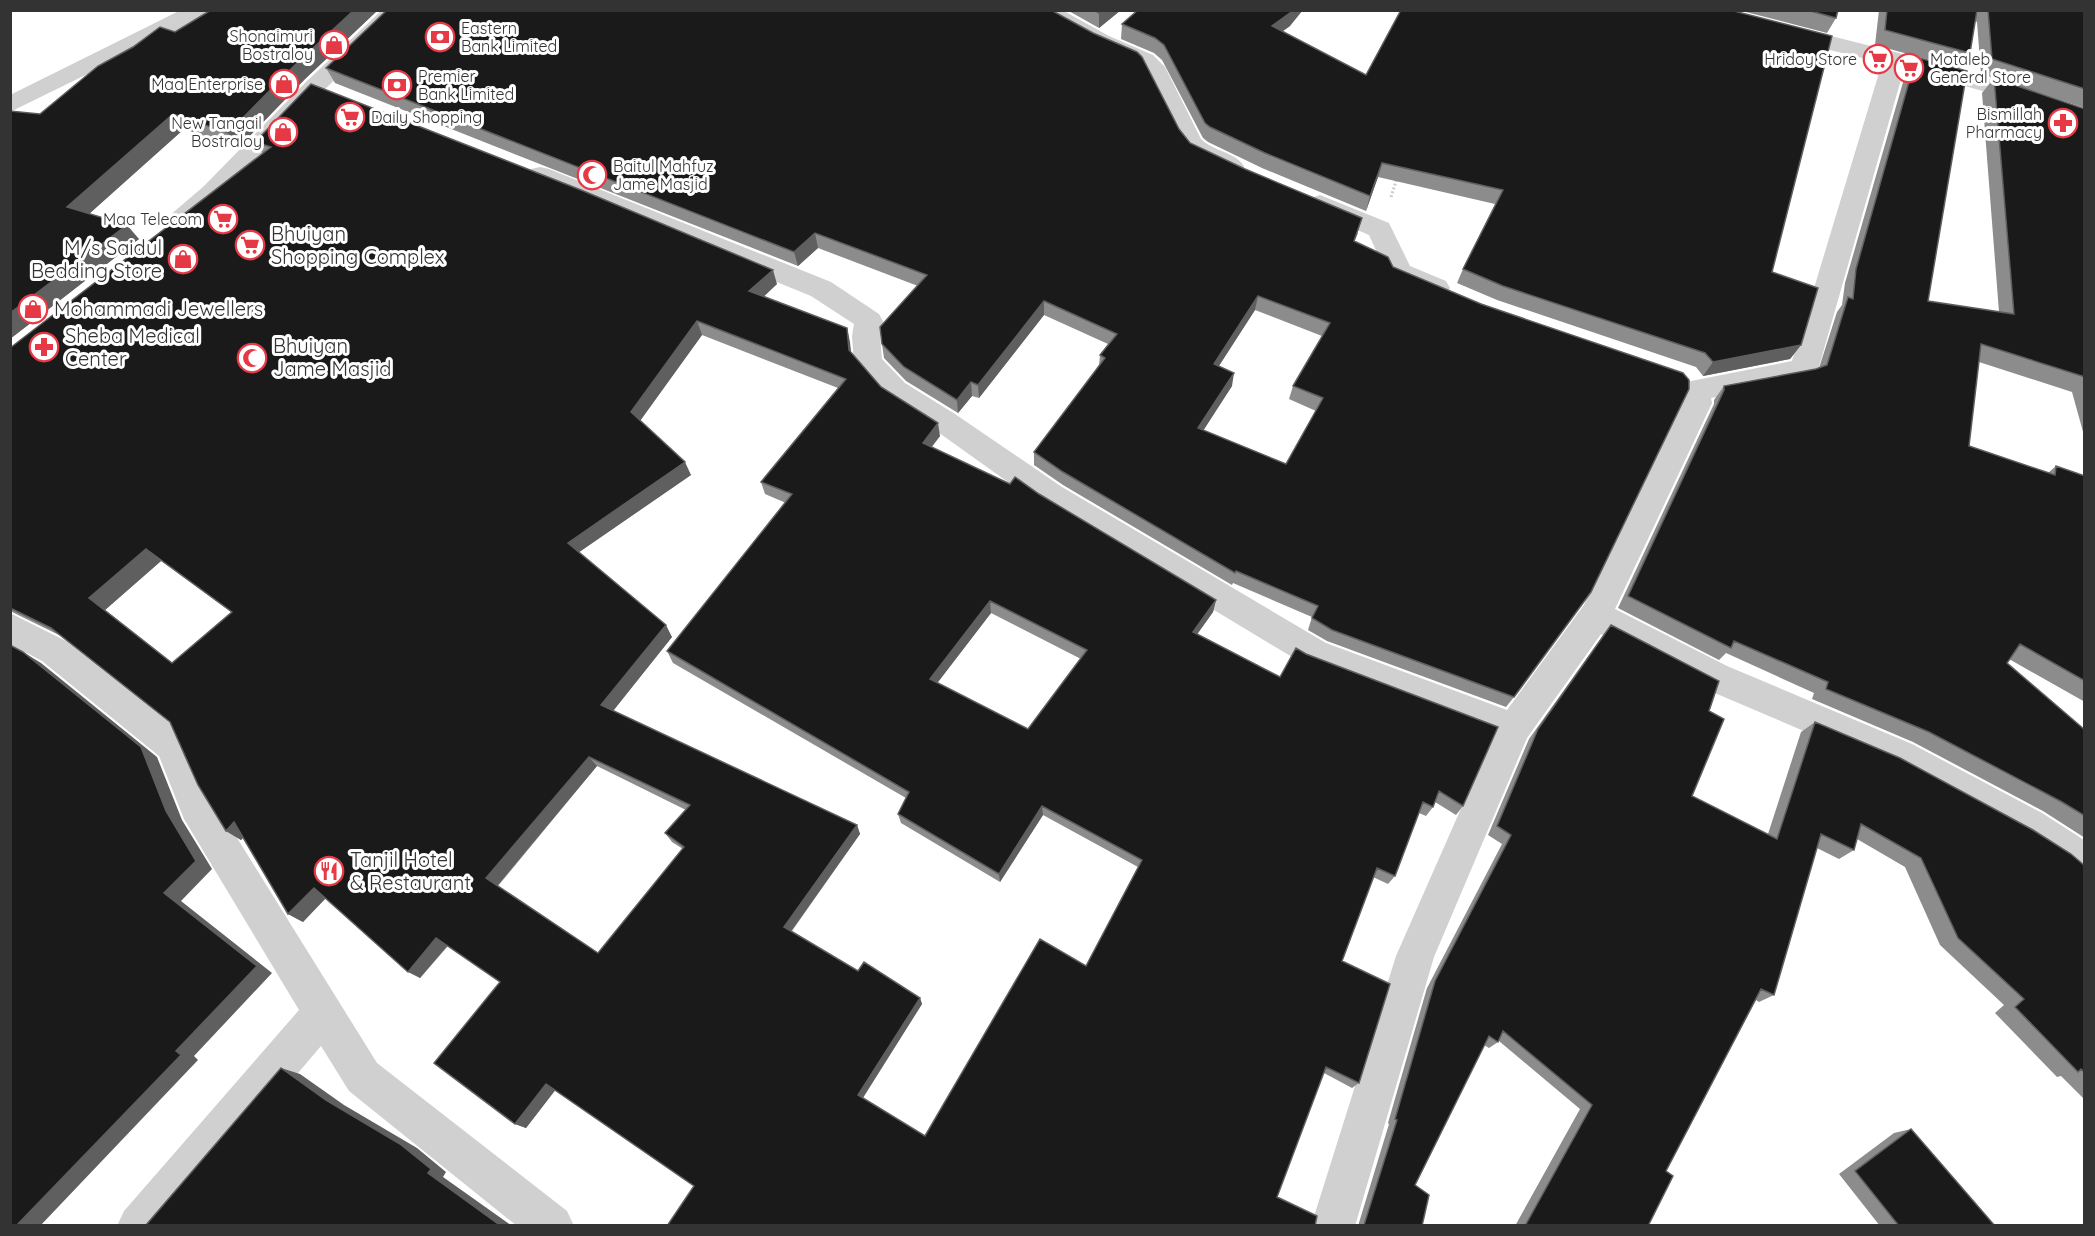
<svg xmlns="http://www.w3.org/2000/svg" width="2095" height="1236" font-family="Quicksand,sans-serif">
  <rect width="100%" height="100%" fill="#fff"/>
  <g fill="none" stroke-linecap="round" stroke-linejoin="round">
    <path stroke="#cdcdcd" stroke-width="3" stroke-dasharray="2 2" stroke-linecap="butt" d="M1391,197L1397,178"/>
    <path fill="#d0d0d0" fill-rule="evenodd" d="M181,10H211L208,15L10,112V95Z
      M382,10H407L323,91L221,199L187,228L178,231L169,228L165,222L169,216L203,187L307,81Z
      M1033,10H1062L1109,36L1153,55L1165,67L1201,139C1213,151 1235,152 1244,166L1240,172C1222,177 1195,162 1182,149L1143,71L1137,65L1093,46L1036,15Z
      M1687,10H1727L1895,52L2006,83L2084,110V126L1990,93L1904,69L1818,370L1814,378L1804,381L1711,398L1712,403L1615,609L1727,666L1912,744L2042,813L2084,840V882L2071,877L2053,861L2016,837L1886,766L1703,688L1601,634L1527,738L1434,957L1355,1226H1311L1396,956L1493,736L1302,663L1040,505L935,430L885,399L854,362L852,336L854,324L811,296L531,181L527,175L531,169L540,167L549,169L831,282L879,314L883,321L880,336L882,359L905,383L955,414L1062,487L1326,643L1507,710L1584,605L1682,403L1681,390L1686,382L1792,361L1882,63L1690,15Z
      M1320,195L1389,223L1410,266L1446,281L1450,288L1446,295L1436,298L1389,279L1369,235L1311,210L1307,204L1311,198Z
      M10,613L66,641L184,734L211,796L377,1063L567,1211L574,1226H517L349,1091L321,1046L168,1226H117L124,1211L299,1010L184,819L159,756L42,661L10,644Z"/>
  </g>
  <path fill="#8c8c8c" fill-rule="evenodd" d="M211,10H378L305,79L238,148L184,129L89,214L139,239L10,339L40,114Z
    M1067,10H1121L1099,28Z
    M1738,10H1838L1836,18L1827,33Z
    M1879,10H2085V108L1981,74L1977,22L1975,21L1970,53L1959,68L1875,45Z
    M1122,24L1290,26L1283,31L1366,75L1772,272L1801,345L1790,359L1703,376L1696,367L1497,300L1457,283L1463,269L1495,204L1378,177L1366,211L1262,168L1208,142L1203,138L1162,60L1154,53L1121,39Z
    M1916,57L1928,301L1999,312L1982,93L1994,78L2085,109V439L2072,392L1979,362L1969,446L2048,473L2056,466L2085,476V702L2009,659L2007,663L2085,730V838L2043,811L1913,742L1812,699L1814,693L1726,653L1719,660L1618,608L1714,404V400L1724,386L1819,368L1837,312L1842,305L1845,283L1906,72Z
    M326,68L1179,129L1190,143L1358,233L1354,242L1514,697L1506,707L1327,641L1308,630L1312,617L1233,583L1232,585L1063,485L1034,465V452L1099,366L1100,355L1108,344L1044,315L979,398L972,396L958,413L906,381L884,358L882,344L918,286L818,248L798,266L335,83ZM1255,310L1322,336L1293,386L1289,399L1316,411L1286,464L1203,430L1232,386L1219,366Z
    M255,142L777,284L763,297L847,328L851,352L881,387L940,436L932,447L1010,484L1039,494L1216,600L1213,612L1197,634L1463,806L1456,815L1435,802L1433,807L1426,816L1419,813L1395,876L1388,884L1373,877L1342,961L1359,1083L1352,1088L1324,1073L694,1186L555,1090L526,1128L515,1124L500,982L448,946L420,978L325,898L303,922L288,914L243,838L241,840L226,831L170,722L61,636L10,611V348L263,154ZM702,335L838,388L761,482L765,494L786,503L667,651L673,663L906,798L898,814L901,823L1000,882L1043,815L1138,867L1086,966L925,1136L863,1098L922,1004L920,998L858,971L792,931L860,834L857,825L613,711L672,637L579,552L691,475L640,421ZM161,561L231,612L172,663L105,610ZM991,613L1081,659L1028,729L937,683ZM597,766L686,810L665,833L672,842L683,849L598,953L498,886Z
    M1611,625L1709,711L1692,796L1768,834L1801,732L1815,722L2085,866V1100L2061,1076L2057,1077L1995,1013L2004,1005L1940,945L1905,867L1857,839L1854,850L1839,859L1817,848L1774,995L1759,1002L1756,1000L1666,1171L1648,1226H1515L1580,1109L1499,1041L1498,1042L1489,1048L1484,1045L1415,1185L1422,1226H1358L1389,1124L1388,1123L1427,988L1502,844L1488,835L1529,739L1602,637Z
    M1911,1129L1995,1226H1880L1839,1174L1894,1133Z"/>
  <path fill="#5f5f5f" d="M354,10H378L305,79L238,148L228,133L296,64Z
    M1103,10H1121L1099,28V13Z
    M1294,10H1303L1290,26L1270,40L1272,26Z
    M173,114L184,129L80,222L67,207Z
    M1382,163L1378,177L1366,211L1370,196Z
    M127,225L139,239L10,339V313Z
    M815,233L818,248L798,266L794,252Z
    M773,270L777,284L754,306L749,291Z
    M1258,296L1255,310L1211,378L1214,364Z
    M1044,301V315L979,398L978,385Z
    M697,321L702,335L637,425L631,412Z
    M847,328L850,342L852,363L849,350Z
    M1801,345L1790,359L1703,376L1713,362Z
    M1234,373L1232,386L1196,442L1198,428Z
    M971,382L972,396L958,413L957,400Z
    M938,423L940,436L924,456L923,443Z
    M685,462L691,475L575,555L568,543Z
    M146,549L161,561L105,610L187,674L89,598Z
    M1216,600L1213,612L1191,643L1193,632Z
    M990,601L991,613L932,690L930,679Z
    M666,625L672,637L609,716L601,705Z
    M23,652L41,663L157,757L182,820L212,869L181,901L272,973L194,1056L198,1060L40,1226H16L164,893Z
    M589,757L597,766L497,886L486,878Z
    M1042,806L1043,815L1000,882L999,874Z
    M234,822L249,831L241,840L226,831Z
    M857,825L860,834L789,934L784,927Z
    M314,888L328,896L303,922L288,914Z
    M436,938L448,945L420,978L408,972Z
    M920,998L922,1004L862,1099L858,1095Z
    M281,1068L300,1074L344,1105L417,1148L446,1172L443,1177L512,1226H501Z
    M546,1084L557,1088L526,1128L515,1124Z"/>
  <path fill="#1a1a1a" stroke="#5f5f5f" stroke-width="1.5" fill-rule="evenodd" d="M211,10H354L296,64L228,133L173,114L67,207L127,225L10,313V111L40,114L98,66L133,47L160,27L175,32Z
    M387,10H1051L1093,33L1137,52L1142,57L1179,129L1190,143L1245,169L1362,218L1354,241L1388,257L1393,267L1481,304L1683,373L1689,380V389L1591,592L1514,697L1332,630L1312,618L1318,606L1236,571L1235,573L1063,472L1034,452L1105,358L1100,355L1117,334L1044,301L978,385L971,382L957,400L904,367L882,344L880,327L927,275L815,233L794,252L326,68ZM1258,296L1330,323L1293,386L1323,398L1286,464L1198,428L1234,373L1214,364Z
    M1094,10H1103L1099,13Z
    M1138,10H1294L1272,26L1366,75L1401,10H1730L1832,36L1772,272L1818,288L1801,345L1713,362L1705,353L1503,286L1463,269L1503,190L1382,163L1370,196L1265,153L1210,127L1205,123L1164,45L1155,38L1122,24Z
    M1807,10H1838L1836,18Z
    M1887,10H1977L1970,53L1885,30Z
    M1988,10H2085V89L1992,59Z
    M1916,57L1967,71L1928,301L2014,314L1994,78L2085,109V377L1981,344L1969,446L2055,475L2056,466L2085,476V681L2020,644L2007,663L2085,730V816L2062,802L1929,732L1826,689L1828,682L1734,641L1731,648L1628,596L1724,390V386L1816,369L1827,365L1848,297L1853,299L1856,269Z
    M311,84L581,190L773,270L749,291L847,328L849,350L881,387L938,423L923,443L1010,484L1015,477L1039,494L1216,600L1193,632L1280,677L1296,648L1306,654L1498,727L1463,806L1439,791L1433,807L1423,802L1395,876L1377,868L1342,961L1390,984L1359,1083L1326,1067L1277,1197L1317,1216L1315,1226H667L694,1186L546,1084L515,1124L434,1063L500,982L436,938L408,972L314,888L288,914L234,822L226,831L198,785L170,722L51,628L10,608V348L271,147L255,142ZM697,321L846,379L761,482L792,494L667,651L909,792L898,814L999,874L1042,806L1142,860L1086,966L1040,939L925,1136L858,1095L920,998L864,962L858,971L784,927L857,825L601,705L666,625L568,543L685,462L631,412ZM146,549L232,612L172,663L89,598ZM990,601L1087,650L1028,729L930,679ZM589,757L690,805L665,833L684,847L598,953L486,878Z
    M1611,625L1719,681L1709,711L1724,719L1692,796L1777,839L1815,722L1900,758L2033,830L2071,854L2085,866V1073L2081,1069L2078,1072L2015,1007L2024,999L1958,938L1921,858L1861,824L1854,850L1821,834L1774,995L1761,989L1666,1171L1673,1176L1648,1226H1525L1592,1105L1503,1031L1498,1042L1489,1036L1415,1185L1429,1195L1422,1226H1361L1364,1225L1397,1120L1395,1119L1435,981L1511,835L1497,826L1538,729Z
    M10,645L23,652L141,747L166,811L196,861L164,893L257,966L176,1051L181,1055L16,1226H10Z
    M281,1068L326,1100L400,1144L431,1169L428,1173L501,1226H143L146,1225Z
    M1911,1129L1995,1226H1899L1855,1171Z"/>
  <defs>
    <g id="bank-ring" transform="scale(1.5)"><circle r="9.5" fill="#fff" stroke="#e63946" stroke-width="1.5"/><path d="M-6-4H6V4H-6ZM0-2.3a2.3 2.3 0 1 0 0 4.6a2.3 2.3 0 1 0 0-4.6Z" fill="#e63946"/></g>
    <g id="shop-ring" transform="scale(1.5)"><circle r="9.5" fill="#fff" stroke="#e63946" stroke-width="1.5"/><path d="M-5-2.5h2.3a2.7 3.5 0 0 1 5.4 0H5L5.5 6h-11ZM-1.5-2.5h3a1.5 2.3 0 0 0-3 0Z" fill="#e63946"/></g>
    <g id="supermarket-ring" transform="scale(1.5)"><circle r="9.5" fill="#fff" stroke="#e63946" stroke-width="1.5"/><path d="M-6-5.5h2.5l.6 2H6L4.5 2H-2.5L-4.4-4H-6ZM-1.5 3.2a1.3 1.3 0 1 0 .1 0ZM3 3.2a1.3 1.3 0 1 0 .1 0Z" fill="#e63946"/></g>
    <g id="pharmacy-ring" transform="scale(1.5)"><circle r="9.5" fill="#fff" stroke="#e63946" stroke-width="1.5"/><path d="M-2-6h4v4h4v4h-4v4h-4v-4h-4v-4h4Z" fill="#e63946"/></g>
    <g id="mosque-ring" transform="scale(1.5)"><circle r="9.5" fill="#fff" stroke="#e63946" stroke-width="1.5"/><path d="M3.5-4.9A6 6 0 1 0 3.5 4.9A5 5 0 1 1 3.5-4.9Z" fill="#e63946"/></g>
    <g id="restaurant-ring" transform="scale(1.5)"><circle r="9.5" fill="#fff" stroke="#e63946" stroke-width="1.5"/><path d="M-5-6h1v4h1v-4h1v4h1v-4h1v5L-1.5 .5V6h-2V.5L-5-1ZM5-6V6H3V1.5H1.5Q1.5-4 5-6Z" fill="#e63946"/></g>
  </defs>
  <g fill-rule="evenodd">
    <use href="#bank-ring" x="440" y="37"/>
    <use href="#shop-ring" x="334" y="45"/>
    <use href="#supermarket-ring" x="1878" y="59"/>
    <use href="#supermarket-ring" x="1909" y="68"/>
    <use href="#shop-ring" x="284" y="84"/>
    <use href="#bank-ring" x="397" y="85"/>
    <use href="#supermarket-ring" x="350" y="117"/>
    <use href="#pharmacy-ring" x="2063" y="123"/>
    <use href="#shop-ring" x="283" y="132"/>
    <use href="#mosque-ring" x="592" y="175"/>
    <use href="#supermarket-ring" x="223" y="219"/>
    <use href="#supermarket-ring" x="250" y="245"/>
    <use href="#shop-ring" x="183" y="259"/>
    <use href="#shop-ring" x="33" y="309"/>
    <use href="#pharmacy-ring" x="44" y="347"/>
    <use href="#mosque-ring" x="252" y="358"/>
    <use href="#restaurant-ring" x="329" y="871"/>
  </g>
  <g text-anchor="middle" stroke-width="6" stroke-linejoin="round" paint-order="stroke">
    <g font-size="16" fill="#333" stroke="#fff" text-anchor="end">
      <text x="461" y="34" text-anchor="start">Eastern<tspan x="461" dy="18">Bank Limited</tspan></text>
      <text x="313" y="42">Shonaimuri<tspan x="313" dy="18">Bostraloy</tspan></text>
      <text x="1857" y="65">Hridoy Store</text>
      <text x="1930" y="65" text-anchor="start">Motaleb<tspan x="1930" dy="18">General Store</tspan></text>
      <text x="418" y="82" text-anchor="start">Premier<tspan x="418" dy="18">Bank Limited</tspan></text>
      <text x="263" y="90">Maa Enterprise</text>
      <text x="2042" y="120">Bismillah<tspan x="2042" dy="18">Pharmacy</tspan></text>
      <text x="371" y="123" text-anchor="start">Daily Shopping</text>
      <text x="262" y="129">New Tangail<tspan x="262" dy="18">Bostraloy</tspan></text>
      <text x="613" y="172" text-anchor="start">Baitul Mahfuz<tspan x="613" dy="18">Jame Masjid</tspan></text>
      <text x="202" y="225">Maa Telecom</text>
    </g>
    <g font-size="20" fill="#333" stroke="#fff" text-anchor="start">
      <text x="271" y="241">Bhuiyan<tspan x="271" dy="23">Shopping Complex</tspan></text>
      <text x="162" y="255" text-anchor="end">M/s Saidul<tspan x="162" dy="23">Bedding Store</tspan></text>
      <text x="54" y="316">Mohammadi Jewellers</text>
      <text x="65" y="343">Sheba Medical<tspan x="65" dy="23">Center</tspan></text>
      <text x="273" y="353">Bhuiyan<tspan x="273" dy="23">Jame Masjid</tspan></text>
      <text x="350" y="867">Tanjil Hotel<tspan x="350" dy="23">&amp; Restaurant</tspan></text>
    </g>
  </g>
  <rect width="2095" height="1236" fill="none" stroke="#333333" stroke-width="24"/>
</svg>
